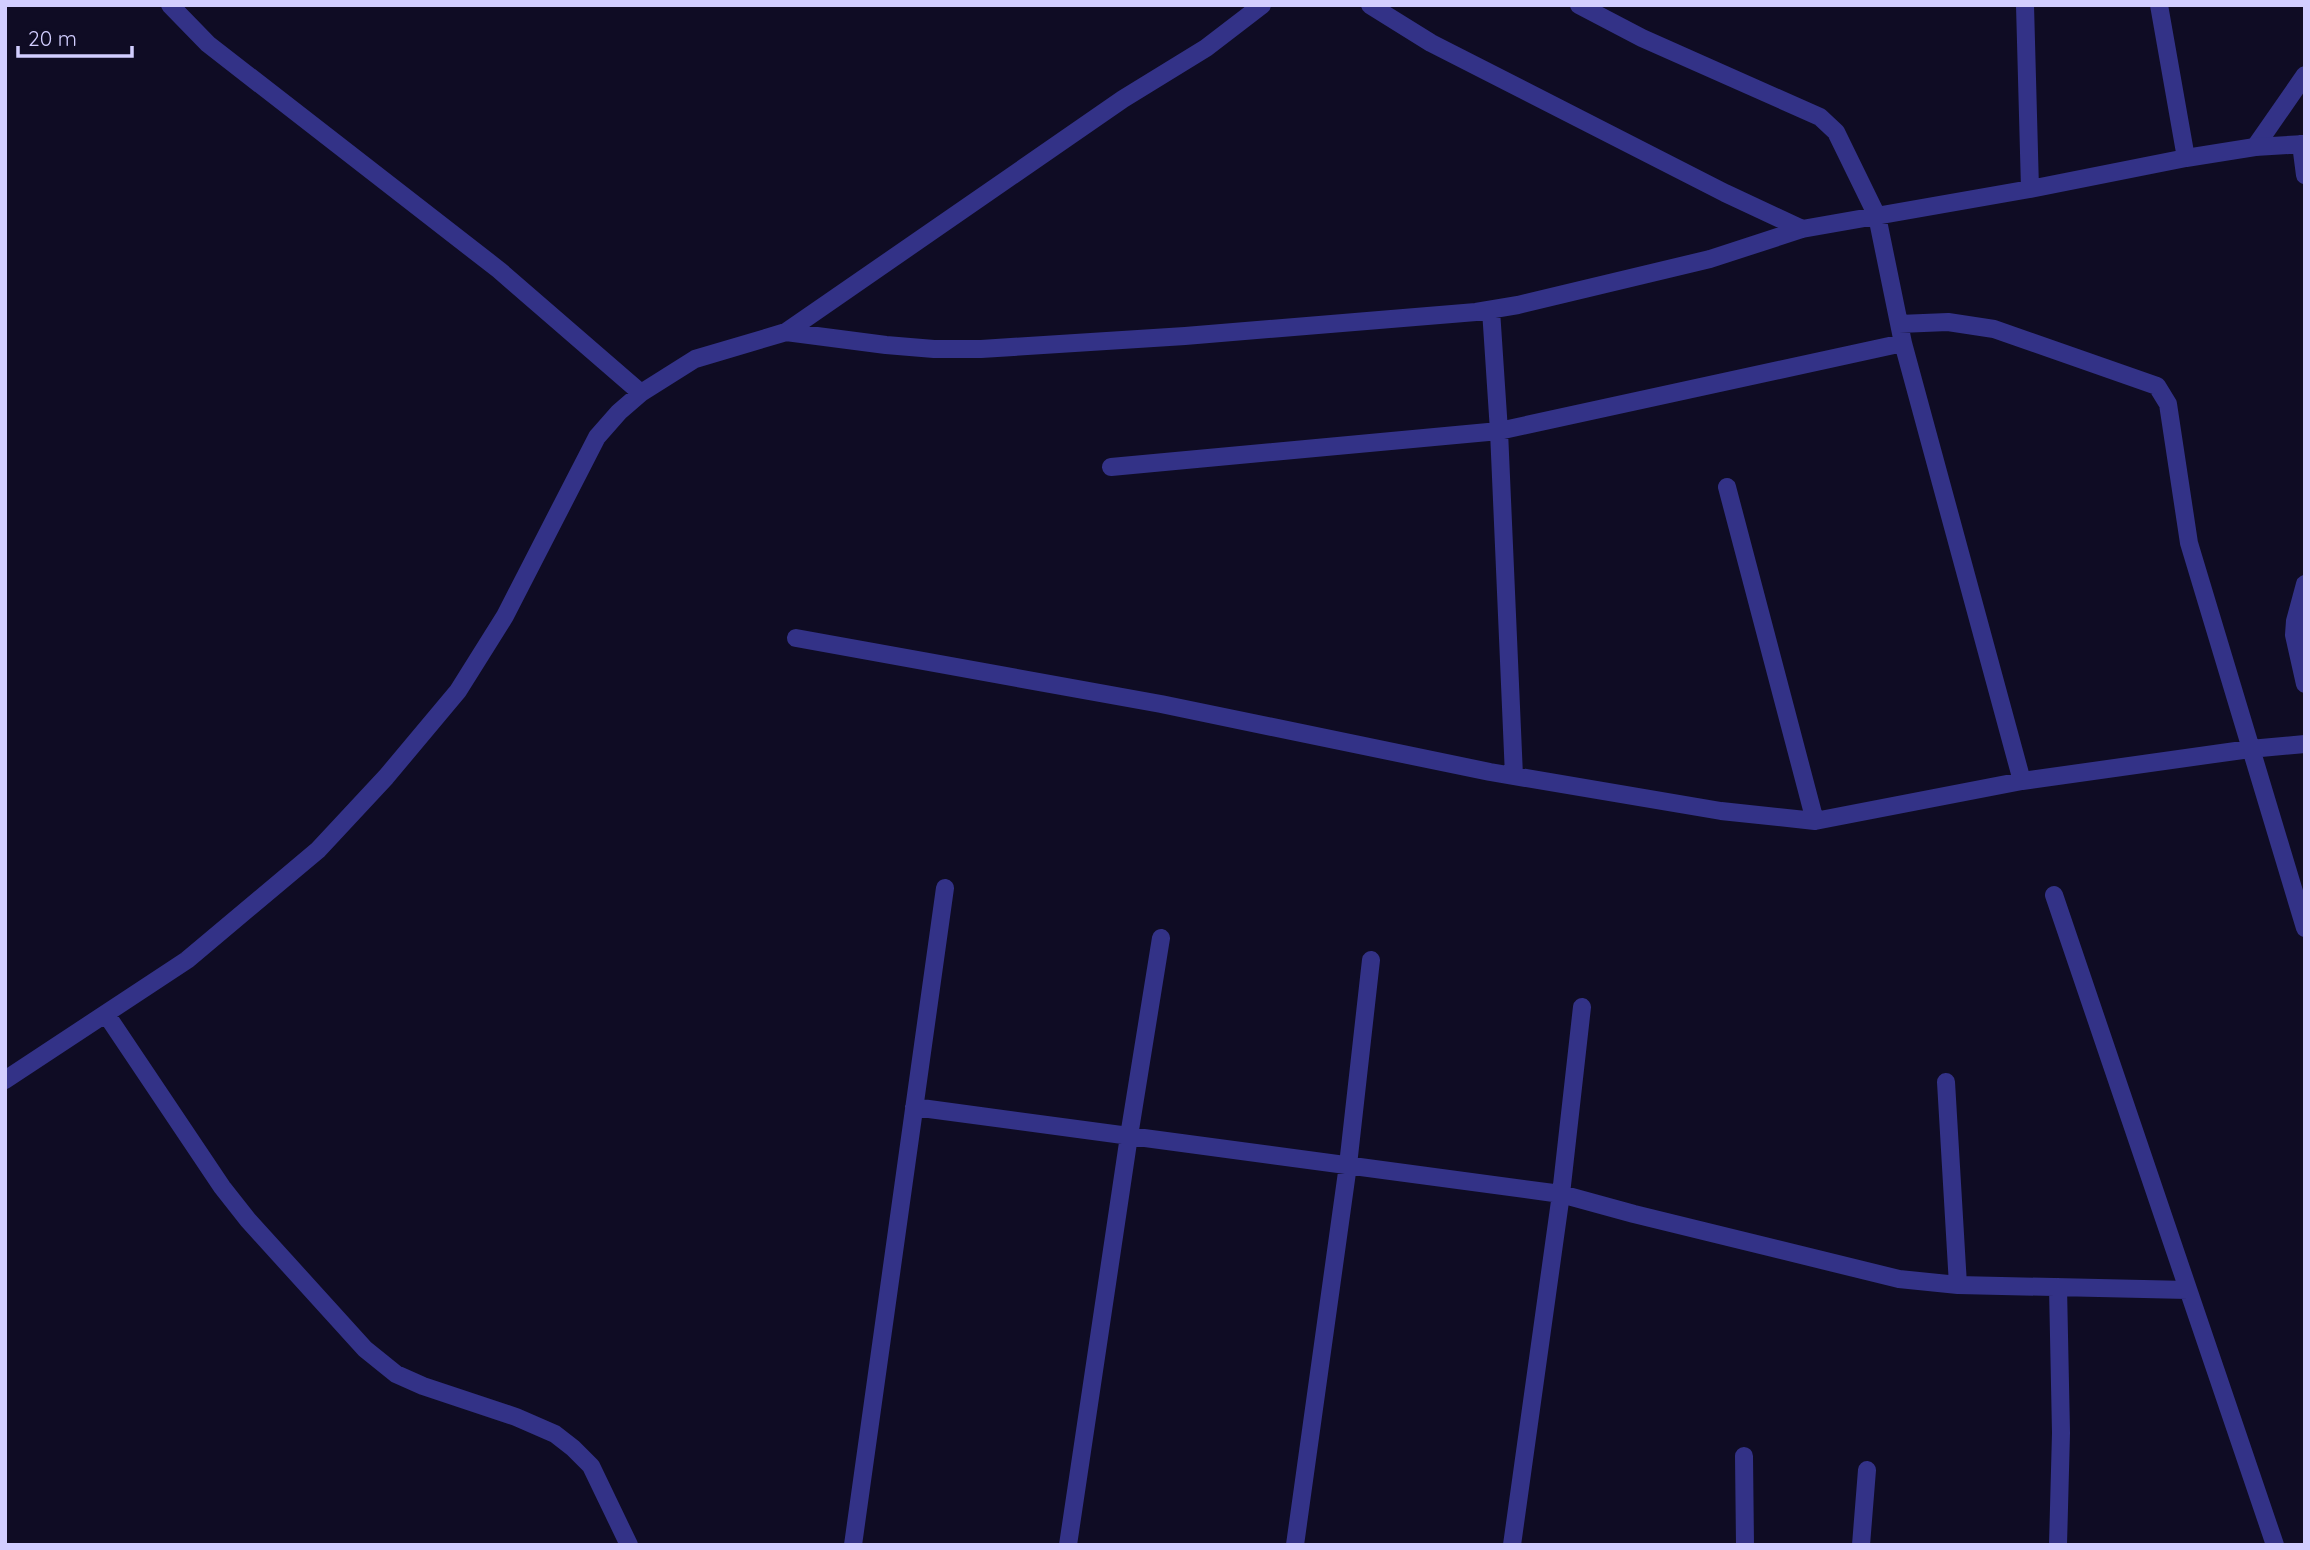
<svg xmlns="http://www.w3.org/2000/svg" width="2310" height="1550" font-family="Quicksand,sans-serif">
  <rect width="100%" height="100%" fill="#0f0c24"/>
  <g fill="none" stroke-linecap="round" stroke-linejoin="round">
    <path stroke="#333287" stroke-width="18" d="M2255,147L2305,75"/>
    <path stroke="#333287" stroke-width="18" d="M170,5L208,44L499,270L641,393
      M1370,5L1431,43L1725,193L1802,229
      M1579,5L1642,38L1820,117L1836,132L1877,216L1903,343L2022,781
      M2025,5L2030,189
      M2159,5L2186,158
      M2301,144L2305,175
      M1491,310L1499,431L1514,776
      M1899,324L1948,322L1994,329L2157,386L2168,404L2189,543L2305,928
      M786,332L886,345L934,349H981L1185,336L1476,312L1518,305L1710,259L1802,229L2030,189L2186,158L2255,147L2305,144
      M1111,467L1499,431L1903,343
      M1727,487L1815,821
      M2305,584L2295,621L2294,635L2305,684
      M796,638L1161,704L1490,772L1721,811L1815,821L2022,781L2250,749L2305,744
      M2054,895L2275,1545
      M106,1014L222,1187L248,1220L365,1349L396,1374L423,1386L516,1417L555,1434L573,1448L591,1466L629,1545
      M5,1080L187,960L318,850L386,777L458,691L505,616L597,437L619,412L641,393L695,359L786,332L1123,99L1206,48L1262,5
      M1946,1082L1958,1285
      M914,1107L1561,1194L1634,1214L1899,1279L1958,1285L2188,1290
      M2058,1287L2061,1433L2058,1545
      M1744,1456L1745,1545
      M853,1545L945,888
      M1068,1545L1129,1136L1161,938
      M1295,1545L1348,1165L1371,960
      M1512,1545L1561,1194L1582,1007
      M1861,1545L1867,1470"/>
  </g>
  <rect width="2310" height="1550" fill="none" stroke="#d2ceff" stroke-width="14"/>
  <path d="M18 46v10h114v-10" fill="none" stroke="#d2ceff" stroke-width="3.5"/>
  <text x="28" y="46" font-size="21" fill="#d2ceff" stroke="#0f0c24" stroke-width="5" paint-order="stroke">20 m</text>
</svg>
